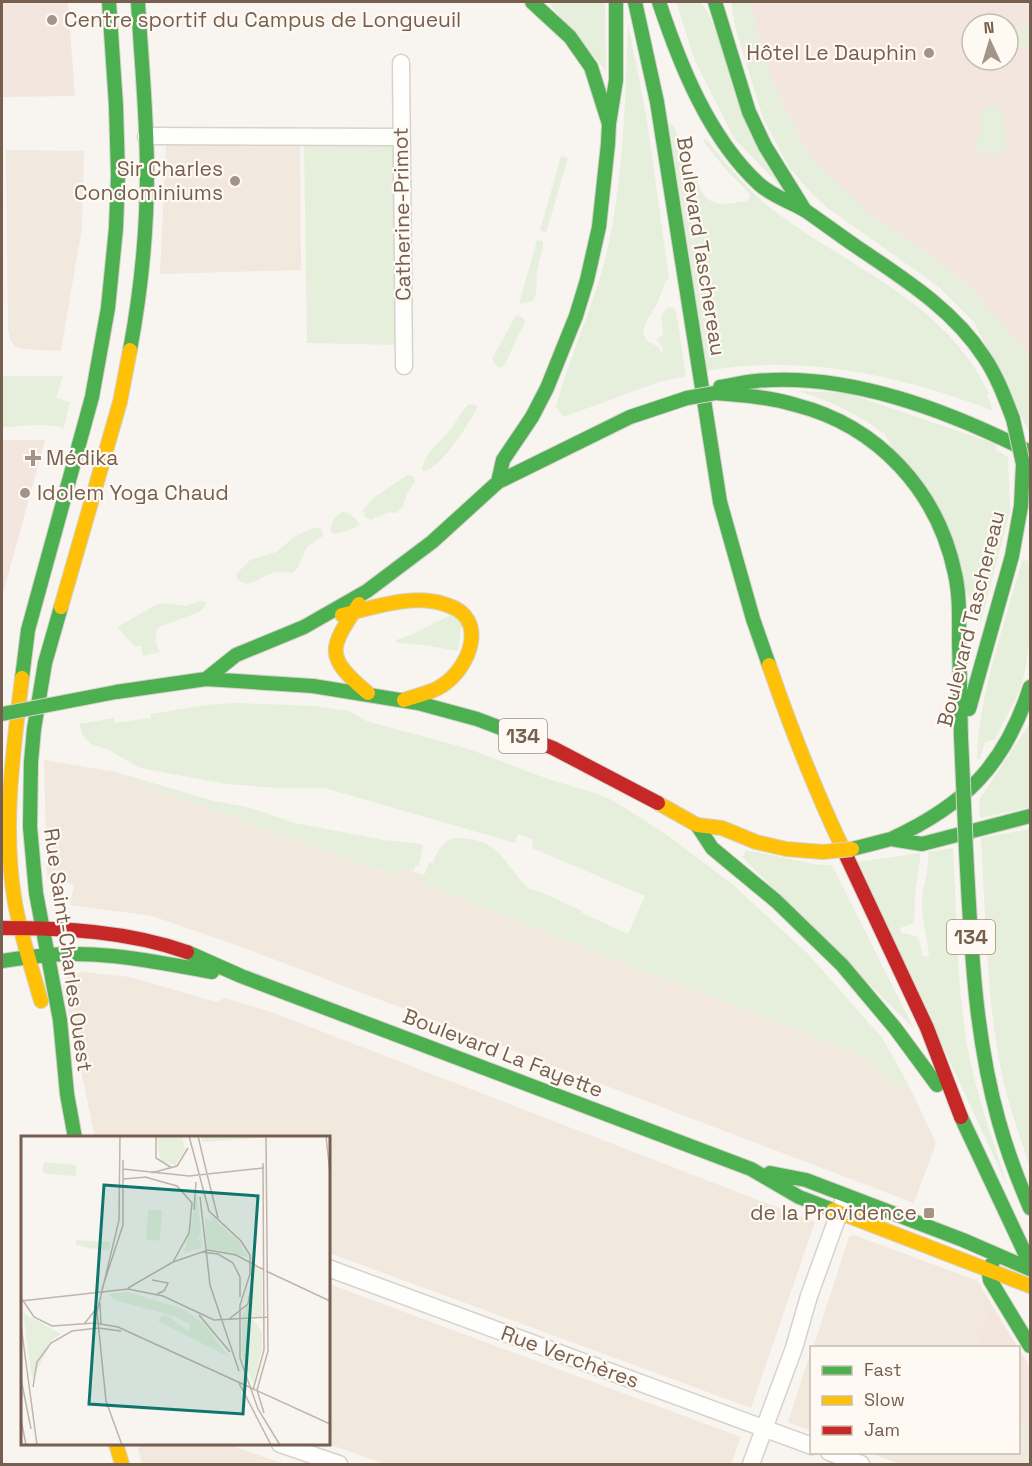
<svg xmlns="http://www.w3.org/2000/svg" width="1032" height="1466" font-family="'Space Grotesk',sans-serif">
  <rect width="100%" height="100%" fill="#f8f5f0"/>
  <path fill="#f1e8de" d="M300,144L301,270L160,274L166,145Z
    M6,150L84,151L82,227L61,351L23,349L15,346L10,340L8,329Z
    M44,760L116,772L187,800L395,876L399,867L424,875L422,880L426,882V884L870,1059L890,1081L911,1090L936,1143L914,1203L236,945L152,916L70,905L74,885L47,877Z
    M84,972L130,977L216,1002L225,998L274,1013L815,1222L751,1408L329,1253L328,1138L95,1137L63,986L68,975Z
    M854,1235L978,1281L990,1302L975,1347L813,1348L849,1237Z
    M329,1284L741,1437L731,1464H385L328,1444Z
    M811,1351V1431L788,1422Z
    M1019,1421L1030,1426V1464H900L869,1453L1018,1452Z
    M137,1444H227L284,1464H142Z"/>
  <path fill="#f2e6df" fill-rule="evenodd" d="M2,2H68L75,96L2,97Z
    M749,2H1030V371L1026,351L969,286L922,248L872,216L810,157L773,83ZM972,24H1008V60H972Z
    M2,440H45L4,590H2Z
    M990,1302L1030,1367V1426L1019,1421L1018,1348H975Z"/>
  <path fill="#e5efdb" d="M548,2H605L606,71Z
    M676,2H701L709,15L780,186L734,138L695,61Z
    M731,2H749L773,83L810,157L872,216L922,248L969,286L1026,351L1030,371V434L974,322L939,287L829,209L813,195L789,167L763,118L736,30Z
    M628,23L646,114L669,278L665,282L658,302L646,322L643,333L648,342C653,344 660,346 661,353L663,352V347L656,340L663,334L661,315L668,307L673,308L676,311L686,376L659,382L563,417L556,407C569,357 592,310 605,260C624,183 625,102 628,23Z
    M1027,25L1030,26V44L1024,45L1008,51V32Z
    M992,106L998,108L1004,119L1007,151L981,155L975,148L974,138H981L982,109Z
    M671,123C680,132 677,143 679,155C681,164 687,167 692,173C697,178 699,185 701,190C711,210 730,203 747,201L750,197L749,193L726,170L703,141L706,139C727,164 746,189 772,209C851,270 942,298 989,393L987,395L993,411C907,377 800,353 707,371L669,125Z
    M396,142L399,345L307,343L304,144Z
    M561,156L568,158L546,233L540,230Z
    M537,240L543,241C543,252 539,260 537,271C535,282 539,290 533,301L519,304Z
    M516,315L522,317L525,322L504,366L501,368L496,366L492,359Z
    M2,376H63L56,398L70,402L64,428C43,422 23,427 2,427Z
    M797,391L847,393L996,444V450L1008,457L1010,512L981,621H977L972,604L885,434C857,414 830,400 797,391Z
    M469,404H473L478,406C469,424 444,463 426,471L422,470C424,454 439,443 449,431C456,423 460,412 469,404Z
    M407,475L414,476L415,482L407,494L402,508L396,513L388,512L371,520L365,517L363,510L372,499Z
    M343,512C350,512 356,519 360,525L347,531L335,534L330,531C331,523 335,515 343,512Z
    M317,527L322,531L323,536L307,547L297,569L292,573C263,569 268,579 246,584L237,580V573L250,560L276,552L293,538L306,531Z
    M1022,560L1028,561C1032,596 1032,656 1020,689C1013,706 1003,722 995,739L985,742L980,759H977C979,693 1005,624 1022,560Z
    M199,601L206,602L205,607L199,612L157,628L155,641L160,652L143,656L141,646L135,647L117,627L156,605L164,603L185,606Z
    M450,615L462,621L458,651L424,645L397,643L396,640L411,635Z
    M235,703L315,706L349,711L366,721L466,748L548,779L598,794L614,801L667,835L731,883L809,955L883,1039L911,1090L890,1081L870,1059L425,884L426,882L422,880L429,863H433C438,849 444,837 461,838C503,841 503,864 529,889L539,891L582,911V913L628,934L645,896L532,848L533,840L518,834L515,843L325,788H277L226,784L140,768L109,750L91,744L83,736L79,724L114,718L115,723L151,718V714L206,705Z
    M1030,723V807L980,818L979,800Z
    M116,772L214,801L247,807L295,823L384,840L421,844L423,846L419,866H415L414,871L399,867L396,876L187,800Z
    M1030,829V1168C1020,1137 1008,1104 1001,1071C986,995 986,915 981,838Z
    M953,848C957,914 956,984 968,1050C977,1097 993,1141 1008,1187L857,862L920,853C920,867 917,879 915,893C914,903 916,913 913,923L900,928L901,933L916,936L919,940L923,957L929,956C928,939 922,921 922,904C922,886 930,870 928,852Z
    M746,850L820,865H832L914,1029L742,857Z"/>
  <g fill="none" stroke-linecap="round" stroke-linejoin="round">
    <g stroke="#d8d2cd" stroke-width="19">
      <path id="street" d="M401,63L404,366
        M146,136L401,137
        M328,1268L812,1446
        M280,1444L339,1464
        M829,1452L861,1464
        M751,1464L794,1348L809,1296L843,1202"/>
    </g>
    <g stroke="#d6d1ca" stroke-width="16">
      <path id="fast" d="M635,2L657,102L720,502L753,619L769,665
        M659,2C680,65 709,138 759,184C773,197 790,201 806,211C822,222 838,234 854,245C901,277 952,308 984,357C997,376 1005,398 1013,419
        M715,2L749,112L765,146L804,209
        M609,124L616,80V2
        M130,350C141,291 147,231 147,172C147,115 141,58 138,2
        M720,387C732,385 744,382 756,381C849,372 949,411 1030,452
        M715,393C742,395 769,397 796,405C878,426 938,491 955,574C960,596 959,619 959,642C960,673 960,705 961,737
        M498,482L503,460L532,417L547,388L576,316L587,280L599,227L608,144L609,124L591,67L570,37L532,2
        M61,607L45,663L34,729L31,762L30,827L36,893L60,1020L67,1094L75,1138
        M22,678L28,630L92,397L108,308L116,228L118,175L116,106L109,2
        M206,679L236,655L304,627L367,591L432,542L498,482L630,417L687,398
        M116,692L206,679L313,686L418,703L477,719L506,730
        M969,709L1012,556L1021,506L1023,464
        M697,825L712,848L776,901L842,965L895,1028L937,1085
        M891,839C965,805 1005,765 1030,687
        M852,849L891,839L922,844L1030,816
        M966,850C971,941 974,1034 999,1122C1007,1151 1018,1180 1030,1208
        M187,952L241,976L751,1169L799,1197L833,1210
        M31,957C93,948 151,961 212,972
        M2,961L29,957
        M961,1117L1030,1264
        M770,1173L806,1180L963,1240L1030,1269
        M993,1261L989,1274L990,1280L1030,1346"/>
    </g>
    <g stroke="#d6d1ca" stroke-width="16">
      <path id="slow" d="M359,604C329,649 324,656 368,693
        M61,607L120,402L130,350
        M342,615C376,607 413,593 447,605C489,618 470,667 443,685C432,693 417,695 404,700
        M769,665C791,729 815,790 844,851
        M22,678C13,752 2,828 15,903C21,936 32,969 41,1001
        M658,803L697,825L722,828L756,842L786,849L823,852
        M833,1210L1030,1286
        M116,1444L122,1464"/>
    </g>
    <g stroke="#d6d1ca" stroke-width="16">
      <path id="jam" d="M506,730L553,748L658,803
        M844,851L927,1028L961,1117
        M2,928C64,928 127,931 187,952"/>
    </g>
    <use href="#street" stroke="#fefefd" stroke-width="16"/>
    <use href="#fast" stroke="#4caf50" stroke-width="14"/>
    <use href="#slow" stroke="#ffc107" stroke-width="14"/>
    <use href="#jam" stroke="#c62828" stroke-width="14"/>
    <g stroke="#d9d2cc" stroke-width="16" stroke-linecap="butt">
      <path id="fast-bridge" d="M687,398L715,393
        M1013,419L1023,464
        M2,714L116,692
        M961,737L966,850"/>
    </g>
    <g stroke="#d9d2cc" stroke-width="16" stroke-linecap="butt">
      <path id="slow-bridge" d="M823,852L852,849"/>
    </g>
    <use href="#fast-bridge" stroke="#4caf50" stroke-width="14"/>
    <use href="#slow-bridge" stroke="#ffc107" stroke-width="14"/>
  </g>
  <g fill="#a49487" stroke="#fefaf3" stroke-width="2">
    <circle cx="52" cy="20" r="6"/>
    <circle cx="929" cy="53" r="6"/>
    <circle cx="235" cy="181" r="6"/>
    <path d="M30 449h6v6h6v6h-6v6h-6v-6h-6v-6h6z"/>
    <circle cx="25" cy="493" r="6"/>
    <rect x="923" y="1207" width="12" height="12" rx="3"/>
  </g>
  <g text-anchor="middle" stroke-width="4.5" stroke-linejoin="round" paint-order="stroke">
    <g fill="#fefaf3" stroke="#a08e80" stroke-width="1.5">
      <rect x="499" y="719" width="48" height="34" rx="4.5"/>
      <rect x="947" y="920" width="48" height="34" rx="4.5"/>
    </g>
    <g font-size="20" font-weight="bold" fill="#775f4f">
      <text x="523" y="743">134</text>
      <text x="971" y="944">134</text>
    </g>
    <g font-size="21" fill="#775f4f" stroke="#fefaf3" text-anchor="start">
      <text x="64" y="27">Centre sportif du Campus de Longueuil</text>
      <text x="917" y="60" text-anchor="end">Hôtel Le Dauphin</text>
      <text x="223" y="176" text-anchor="end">Sir Charles<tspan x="223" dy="24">Condominiums</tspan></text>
      <text x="46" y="465">Médika</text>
      <text x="37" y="500">Idolem Yoga Chaud</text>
      <text x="917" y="1220" text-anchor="end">de la Providence</text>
    </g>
    <g font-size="21" fill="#775f4f" stroke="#fefaf3">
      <text transform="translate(402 214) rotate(-91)" y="7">Catherine-Primot</text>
      <text transform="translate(701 246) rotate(81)" y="7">Boulevard Taschereau</text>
      <text transform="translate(971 619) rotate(-76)" y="7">Boulevard Taschereau</text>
      <text transform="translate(68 950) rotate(82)" y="7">Rue Saint-Charles Ouest</text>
      <text transform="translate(503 1053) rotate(21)" y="7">Boulevard La Fayette</text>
      <text transform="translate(570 1357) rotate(20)" y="7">Rue Verchères</text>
    </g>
  </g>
  <g transform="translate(21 1136)">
    <rect width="309" height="309" fill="#f8f5f0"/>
    <path d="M136,0H161L164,14L154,29L139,25ZM180,0H239V2L182,6ZM23,26L55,29V40L25,38L21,35ZM176,59L180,97L175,105L180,102L181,112L163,117ZM127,74H141L139,105L125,103ZM187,77L218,106L227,121L185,112L184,82L193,86ZM55,104L88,106L89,110L88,114L66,112L55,108ZM233,129L241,136V180L221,181L233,150ZM108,156L164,174L183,188L208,221L137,185L141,179L147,180L167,195L170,189L153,180L96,165L87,158ZM2,177L40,198L31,204L11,244ZM221,184H232L241,195V214L232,249L221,220Z" fill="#e5efdb"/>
    <path fill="none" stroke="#c0b4ab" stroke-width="1.5" d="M99,0L98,84L76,176L85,265L101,309M135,0V22L151,32M168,0L188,75L220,105L229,119V138L219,169V222L237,273L259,309M177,0L186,38M305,0L309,38M102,33L168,40L243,32M130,37L156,30L167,12M186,38L197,82M124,41L156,50L171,67L168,97L152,126M102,43L126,41M179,61L189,149L218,235M173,74L175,46M181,116L197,118L212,127L219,141V161M245,135L309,165M131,144L147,147L143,155L136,158M107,152L152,126L187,114L215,119L243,134M81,153L102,89V24M1,163L13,181L31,190L74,187L97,191L309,288M0,165L107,153L142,160L193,184L247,181M79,167L80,189M178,179L209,216M207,184L227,168L232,139M63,188L76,172M0,189L16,309M77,192L100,195M0,243L10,293M218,247L250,309M12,251L16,226L30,207L51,195L77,192M232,254L243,214L242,27M243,277L236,254L247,215L245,0M0,283L5,309"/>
    <path fill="#0f766e" fill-opacity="0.15" stroke="#0f766e" stroke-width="3" d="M83,49L237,60L222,278L68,268Z"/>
    <rect width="309" height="309" fill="none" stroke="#775f4f" stroke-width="3"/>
  </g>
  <rect width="1032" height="1466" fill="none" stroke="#775f4f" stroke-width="6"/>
  <rect x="810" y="1346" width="210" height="108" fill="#fefaf3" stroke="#c8bcb1" stroke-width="1.5"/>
  <rect x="822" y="1366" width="30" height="9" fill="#4caf50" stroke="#c8bcb1" stroke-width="1.5"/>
  <text x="864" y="1376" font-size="18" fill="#775f4f">Fast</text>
  <rect x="822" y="1396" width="30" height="9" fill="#ffc107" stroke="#c8bcb1" stroke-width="1.5"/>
  <text x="864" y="1406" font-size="18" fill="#775f4f">Slow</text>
  <rect x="822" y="1426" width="30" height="9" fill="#c62828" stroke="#c8bcb1" stroke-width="1.5"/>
  <text x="864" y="1436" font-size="18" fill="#775f4f">Jam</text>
  <g transform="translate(990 42) rotate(356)"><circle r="28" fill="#fefaf3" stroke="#c8bcb1" stroke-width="1.5"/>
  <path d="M0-4.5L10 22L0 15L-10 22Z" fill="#a49487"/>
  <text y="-9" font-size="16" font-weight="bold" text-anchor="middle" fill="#775f4f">N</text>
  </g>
</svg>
